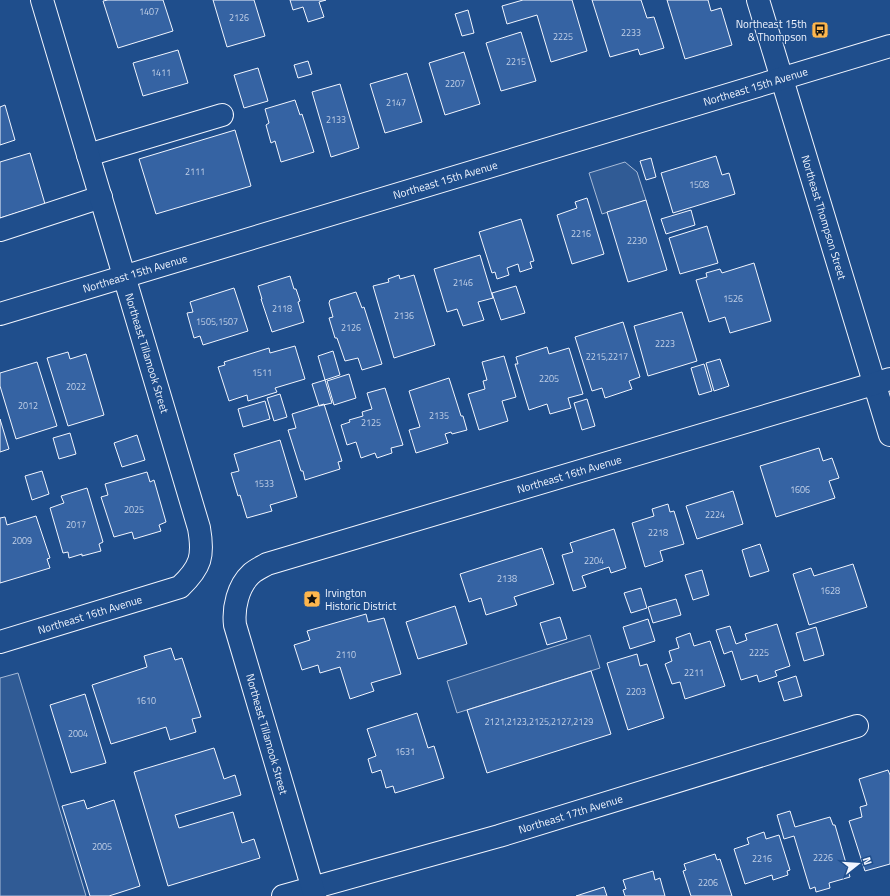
<svg xmlns="http://www.w3.org/2000/svg" width="890" height="896" font-family="'Titillium Web',sans-serif">
  <rect width="100%" height="100%" fill="#1f4e8c"/>
  <path fill="#305b95" stroke="#a8bbd7" d="M625,162L637,172L646,200L602,214L589,173Z
    M590,635L600,668L457,713L447,681Z
    M18,673L86,896H0V678Z"/>
  <path fill="#3563a3" stroke="#f2f6ff" d="M108,0H163L173,31L118,48L103,1Z
    M213,0H254L265,36L227,47Z
    M290,0H326L319,2L324,17L308,22L303,7L293,10Z
    M523,0H572L587,51L551,62L537,15L507,24L502,6Z
    M592,0H641L647,18L654,17L664,48L640,55L638,49L610,57Z
    M667,0H708L711,11L721,8L732,45L685,59Z
    M468,10L474,33L462,36L455,14Z
    M521,32L536,81L501,91L486,43Z
    M178,50L188,83L143,96L133,63Z
    M464,52L480,104L445,115L429,63Z
    M308,61L312,74L298,78L294,65Z
    M258,68L268,101L244,108L234,75Z
    M407,73L422,122L385,133L370,84Z
    M340,84L359,148L331,157L312,92Z
    M295,100L300,115L302,114L314,152L281,162L275,141L271,143L266,125L269,123L265,109Z
    M5,105L15,140L0,145V107Z
    M235,130L251,186L156,214L139,159Z
    M30,153L45,204L0,218V162Z
    M716,156L722,175L729,173L735,194L673,213L661,173Z
    M651,158L656,177L646,180L640,161Z
    M587,198L604,254L572,264L557,215L577,208L575,202Z
    M646,200L667,270L628,282L607,212Z
    M691,210L695,225L666,234L661,219Z
    M521,219L534,261L530,262L532,268L520,272L518,264L507,268L509,275L497,279L495,272L492,273L479,232Z
    M707,226L718,263L680,274L669,238Z
    M480,255L493,298L478,302L484,320L463,326L457,309L447,312L434,269Z
    M754,263L771,321L730,333L725,317L709,322L696,280L707,277L706,273L720,269L722,273Z
    M399,275L400,279L414,275L435,345L394,358L373,286L389,282L388,279Z
    M290,276L294,289H296L300,301L298,302L304,322L272,332L261,299H262L258,286Z
    M516,286L525,313L501,320L492,293Z
    M234,288L248,331L203,345L200,336L194,338L187,313L193,312L190,302Z
    M356,292L362,308L364,307L382,364L362,370L358,358L345,361L337,338H335L329,318L333,317L329,303L330,300Z
    M682,312L697,361L648,376L634,326Z
    M623,322L640,377L629,381L632,389L605,398L602,388L592,391L575,337Z
    M295,346L305,379L275,388L277,392L248,401L247,395L229,401L218,367L225,365L224,362L269,348L270,353Z
    M547,347L549,354L569,348L583,394L568,398L571,408L550,414L547,404L529,410L515,364H518L516,357Z
    M333,351L340,375L325,380L318,356Z
    M68,352L70,359L86,354L104,415L68,426L47,358Z
    M504,356L516,397L502,401L508,421L479,430L468,394L485,389L483,381L487,380L482,362Z
    M720,359L729,386L714,391L706,363Z
    M37,362L57,426L16,439L0,386V373Z
    M704,364L712,391L699,395L691,368Z
    M349,374L356,398L334,405L327,381Z
    M449,378L461,416H463L467,430L452,434L451,432L445,434L448,443L416,453L409,430L420,427L409,391Z
    M325,380L332,403L319,406L312,384Z
    M385,388L403,445L391,448L392,453L377,458L375,453L361,458L356,442L347,445L341,425L350,422L349,420L363,416L362,412L372,409L367,393Z
    M280,394L287,417L274,421L267,398Z
    M587,399L595,426L582,430L574,403Z
    M265,401L270,419L243,427L238,409Z
    M324,404L342,461L338,462L340,469L305,480L303,471H301L288,430L296,428L292,414Z
    M0,419L9,449L0,452Z
    M70,433L76,454L59,459L53,438Z
    M137,435L145,460L122,467L114,443Z
    M280,440L297,497L270,505L272,511L247,518L240,495L238,496L231,473L239,471L234,454Z
    M819,448L823,461L832,458L839,478L829,481L835,498L776,517L760,466Z
    M42,471L49,494L32,500L25,476Z
    M147,472L150,482L154,480L166,522L159,525L161,531L134,539L132,532L114,537L101,497L108,495L105,484Z
    M87,488L103,542L99,544L101,551L82,556V554L69,558L68,552L63,553L50,508L64,503L61,496Z
    M733,491L743,524L697,539L686,506Z
    M668,504L670,512L674,511L684,544L660,551L663,561L645,567L632,523L654,516L652,509Z
    M36,516L50,558L47,559L50,568L0,583V518L5,517L7,525Z
    M614,529L626,568L611,573L609,567L582,576L586,587L573,591L562,555L573,552L570,543Z
    M760,544L769,571L750,577L742,550Z
    M542,548L554,584L514,597L517,605L486,615L481,598L469,602L460,574Z
    M853,564L867,607L809,625L793,574L811,568L814,576Z
    M702,570L709,595L693,600L685,575Z
    M641,588L647,608L631,613L624,593Z
    M676,599L681,615L653,623L648,607Z
    M455,606L467,644L418,659L406,622Z
    M366,614L368,622L384,618L401,674L371,683L374,691L350,699L340,667L320,673L318,665L302,670L294,645L310,640L307,631Z
    M560,617L567,639L547,645L540,623Z
    M648,619L655,641L630,649L623,627Z
    M777,624L790,666L775,671L777,676L759,682L757,675L741,680L732,651L724,654L716,630L730,626L736,644L747,640L745,634Z
    M816,627L824,655L804,661L796,633Z
    M690,633L694,646L710,641L725,686L685,699L680,682L672,684L665,664L672,661L669,651L679,648L676,638Z
    M171,648L175,660L182,658L201,717L192,719L196,732L170,740L166,727L111,744L92,685L147,667L144,656Z
    M637,654L640,666L647,664L664,718L628,730L607,663Z
    M591,671L611,734L487,773L467,710Z
    M796,676L802,696L784,701L778,682Z
    M85,694L106,763L71,773L50,705Z
    M417,713L428,748L434,746L444,778L395,793L393,786L386,788L381,770L372,773L368,759L376,756L367,729Z
    M214,748L224,779L235,775L241,795L175,815L179,828L233,812L242,843L254,839L260,858L168,886L134,772Z
    M888,770L890,775V864L865,871L849,821L862,817L860,807L867,805L859,779Z
    M84,800L87,809L114,800L140,886L109,896H90L62,806Z
    M790,811L795,827L830,817L833,825H835L850,877L829,883L830,888L816,892L815,887L810,889L794,836L784,839L777,815Z
    M764,832L766,839L779,835L790,870L787,871L788,875L773,880L772,875L745,884L734,849L749,844L747,838Z
    M715,854L717,860L720,859L732,896H691L683,871L686,870L684,864Z
    M653,871L655,880L660,878L665,896H625L623,890L626,889L623,880Z
    M604,887L607,896H576Z"/>
  <g fill="none" stroke-linecap="round" stroke-linejoin="round">
    <g stroke="#f2f6ff" stroke-width="24">
      <g id="minor">
        <path id="s1" d="M758,0L890,435"/>
        <path d="M88,155L222,115"/>
        <path d="M0,230L101,197"/>
        <path id="s2" d="M0,314L890,46"/>
        <path id="s3" d="M0,642L180,587C201,567 204,556 199,528L42,0"/>
        <path id="s4" d="M283,896L499,836L857,726"/>
        <path id="s5" d="M315,896L235,625C233,608 238,586 251,574C255,570 262,567 267,564L890,379"/>
      </g>
    </g>
    <use href="#minor" stroke="#1f4e8c" stroke-width="22"/>
  </g>
  <defs>
    <g id="bus-square" transform="scale(0.9)"><rect x="-9" y="-9" width="18" height="18" rx="4" fill="#ffb74d" stroke="#1f4e8c"/><path d="M-5-6H5V4H4V6H2V4H-2V6H-4V4H-5ZM-3.5-4V0h7V-4ZM-3.5 1.2v1.5H-2V1.2ZM2 1.2v1.5H3.5V1.2Z" fill="#111"/></g>
    <g id="sight-square" transform="scale(0.9)"><rect x="-9" y="-9" width="18" height="18" rx="4" fill="#ffb74d" stroke="#1f4e8c"/><path d="M0-6L1.8-2.2L6-1.7L2.9 1.2L3.7 5.4L0 3.3L-3.7 5.4L-2.9 1.2L-6-1.7L-1.8-2.2Z" fill="#111"/></g>
  </defs>
  <g fill-rule="evenodd">
    <use href="#bus-square" x="820" y="30"/>
    <use href="#sight-square" x="312" y="599"/>
  </g>
  <g text-anchor="middle" stroke-width="3" stroke-linejoin="round" paint-order="stroke">
    <g font-size="9" fill="#c3d1e8">
      <text x="149" y="15">1407</text>
      <text x="239" y="21">2126</text>
      <text x="631" y="36">2233</text>
      <text x="563" y="40">2225</text>
      <text x="516" y="65">2215</text>
      <text x="161" y="76">1411</text>
      <text x="455" y="87">2207</text>
      <text x="396" y="106">2147</text>
      <text x="336" y="123">2133</text>
      <text x="195" y="175">2111</text>
      <text x="699" y="188">1508</text>
      <text x="581" y="237">2216</text>
      <text x="637" y="244">2230</text>
      <text x="463" y="286">2146</text>
      <text x="733" y="302">1526</text>
      <text x="282" y="312">2118</text>
      <text x="404" y="319">2136</text>
      <text x="217" y="325">1505,1507</text>
      <text x="351" y="331">2126</text>
      <text x="665" y="347">2223</text>
      <text x="607" y="360">2215,2217</text>
      <text x="262" y="376">1511</text>
      <text x="549" y="382">2205</text>
      <text x="76" y="390">2022</text>
      <text x="28" y="409">2012</text>
      <text x="439" y="419">2135</text>
      <text x="371" y="426">2125</text>
      <text x="264" y="487">1533</text>
      <text x="800" y="493">1606</text>
      <text x="134" y="513">2025</text>
      <text x="715" y="518">2224</text>
      <text x="76" y="528">2017</text>
      <text x="658" y="536">2218</text>
      <text x="22" y="544">2009</text>
      <text x="594" y="564">2204</text>
      <text x="507" y="582">2138</text>
      <text x="830" y="594">1628</text>
      <text x="759" y="656">2225</text>
      <text x="346" y="658">2110</text>
      <text x="694" y="676">2211</text>
      <text x="636" y="695">2203</text>
      <text x="146" y="704">1610</text>
      <text x="539" y="725">2121,2123,2125,2127,2129</text>
      <text x="78" y="737">2004</text>
      <text x="405" y="755">1631</text>
      <text x="102" y="850">2005</text>
      <text x="823" y="861">2226</text>
      <text x="762" y="862">2216</text>
      <text x="708" y="886">2206</text>
    </g>
    <g font-size="11" fill="#f2f6ff" stroke="#1f4e8c" text-anchor="end">
      <text x="807" y="28">Northeast 15th<tspan x="807" dy="13">&amp; Thompson</tspan></text>
      <text x="325" y="597" text-anchor="start">Irvington<tspan x="325" dy="13">Historic District</tspan></text>
    </g>
    <g font-size="11" fill="#f2f6ff" stroke="#1f4e8c">
      <text dy="4" stroke="none"><textPath href="#s2" startOffset="789">Northeast 15th Avenue</textPath></text>
      <text dy="4" stroke="none"><textPath href="#s2" startOffset="465">Northeast 15th Avenue</textPath></text>
      <text dy="4" stroke="none"><textPath href="#s1" startOffset="227">Northeast Thompson Street</textPath></text>
      <text dy="4" stroke="none"><textPath href="#s2" startOffset="141">Northeast 15th Avenue</textPath></text>
      <text transform="translate(147 353) rotate(73)" y="4">Northeast Tillamook Street</text>
      <text dy="4" stroke="none"><textPath href="#s5" startOffset="672">Northeast 16th Avenue</textPath></text>
      <text dy="4" stroke="none"><textPath href="#s3" startOffset="94">Northeast 16th Avenue</textPath></text>
      <text transform="translate(267 734) rotate(74)" y="4">Northeast Tillamook Street</text>
      <text dy="4" stroke="none"><textPath href="#s4" startOffset="299">Northeast 17th Avenue</textPath></text>
    </g>
  </g>
  <g transform="translate(858 864) rotate(73)" stroke="#1f4e8c" stroke-width="3" paint-order="stroke">
  <path d="M0-3L7 15L0 10L-7 15Z" fill="#f2f6ff"/>
  <text y="-6" font-size="11" font-weight="bold" text-anchor="middle" fill="#f2f6ff">N</text>
  </g>
</svg>
